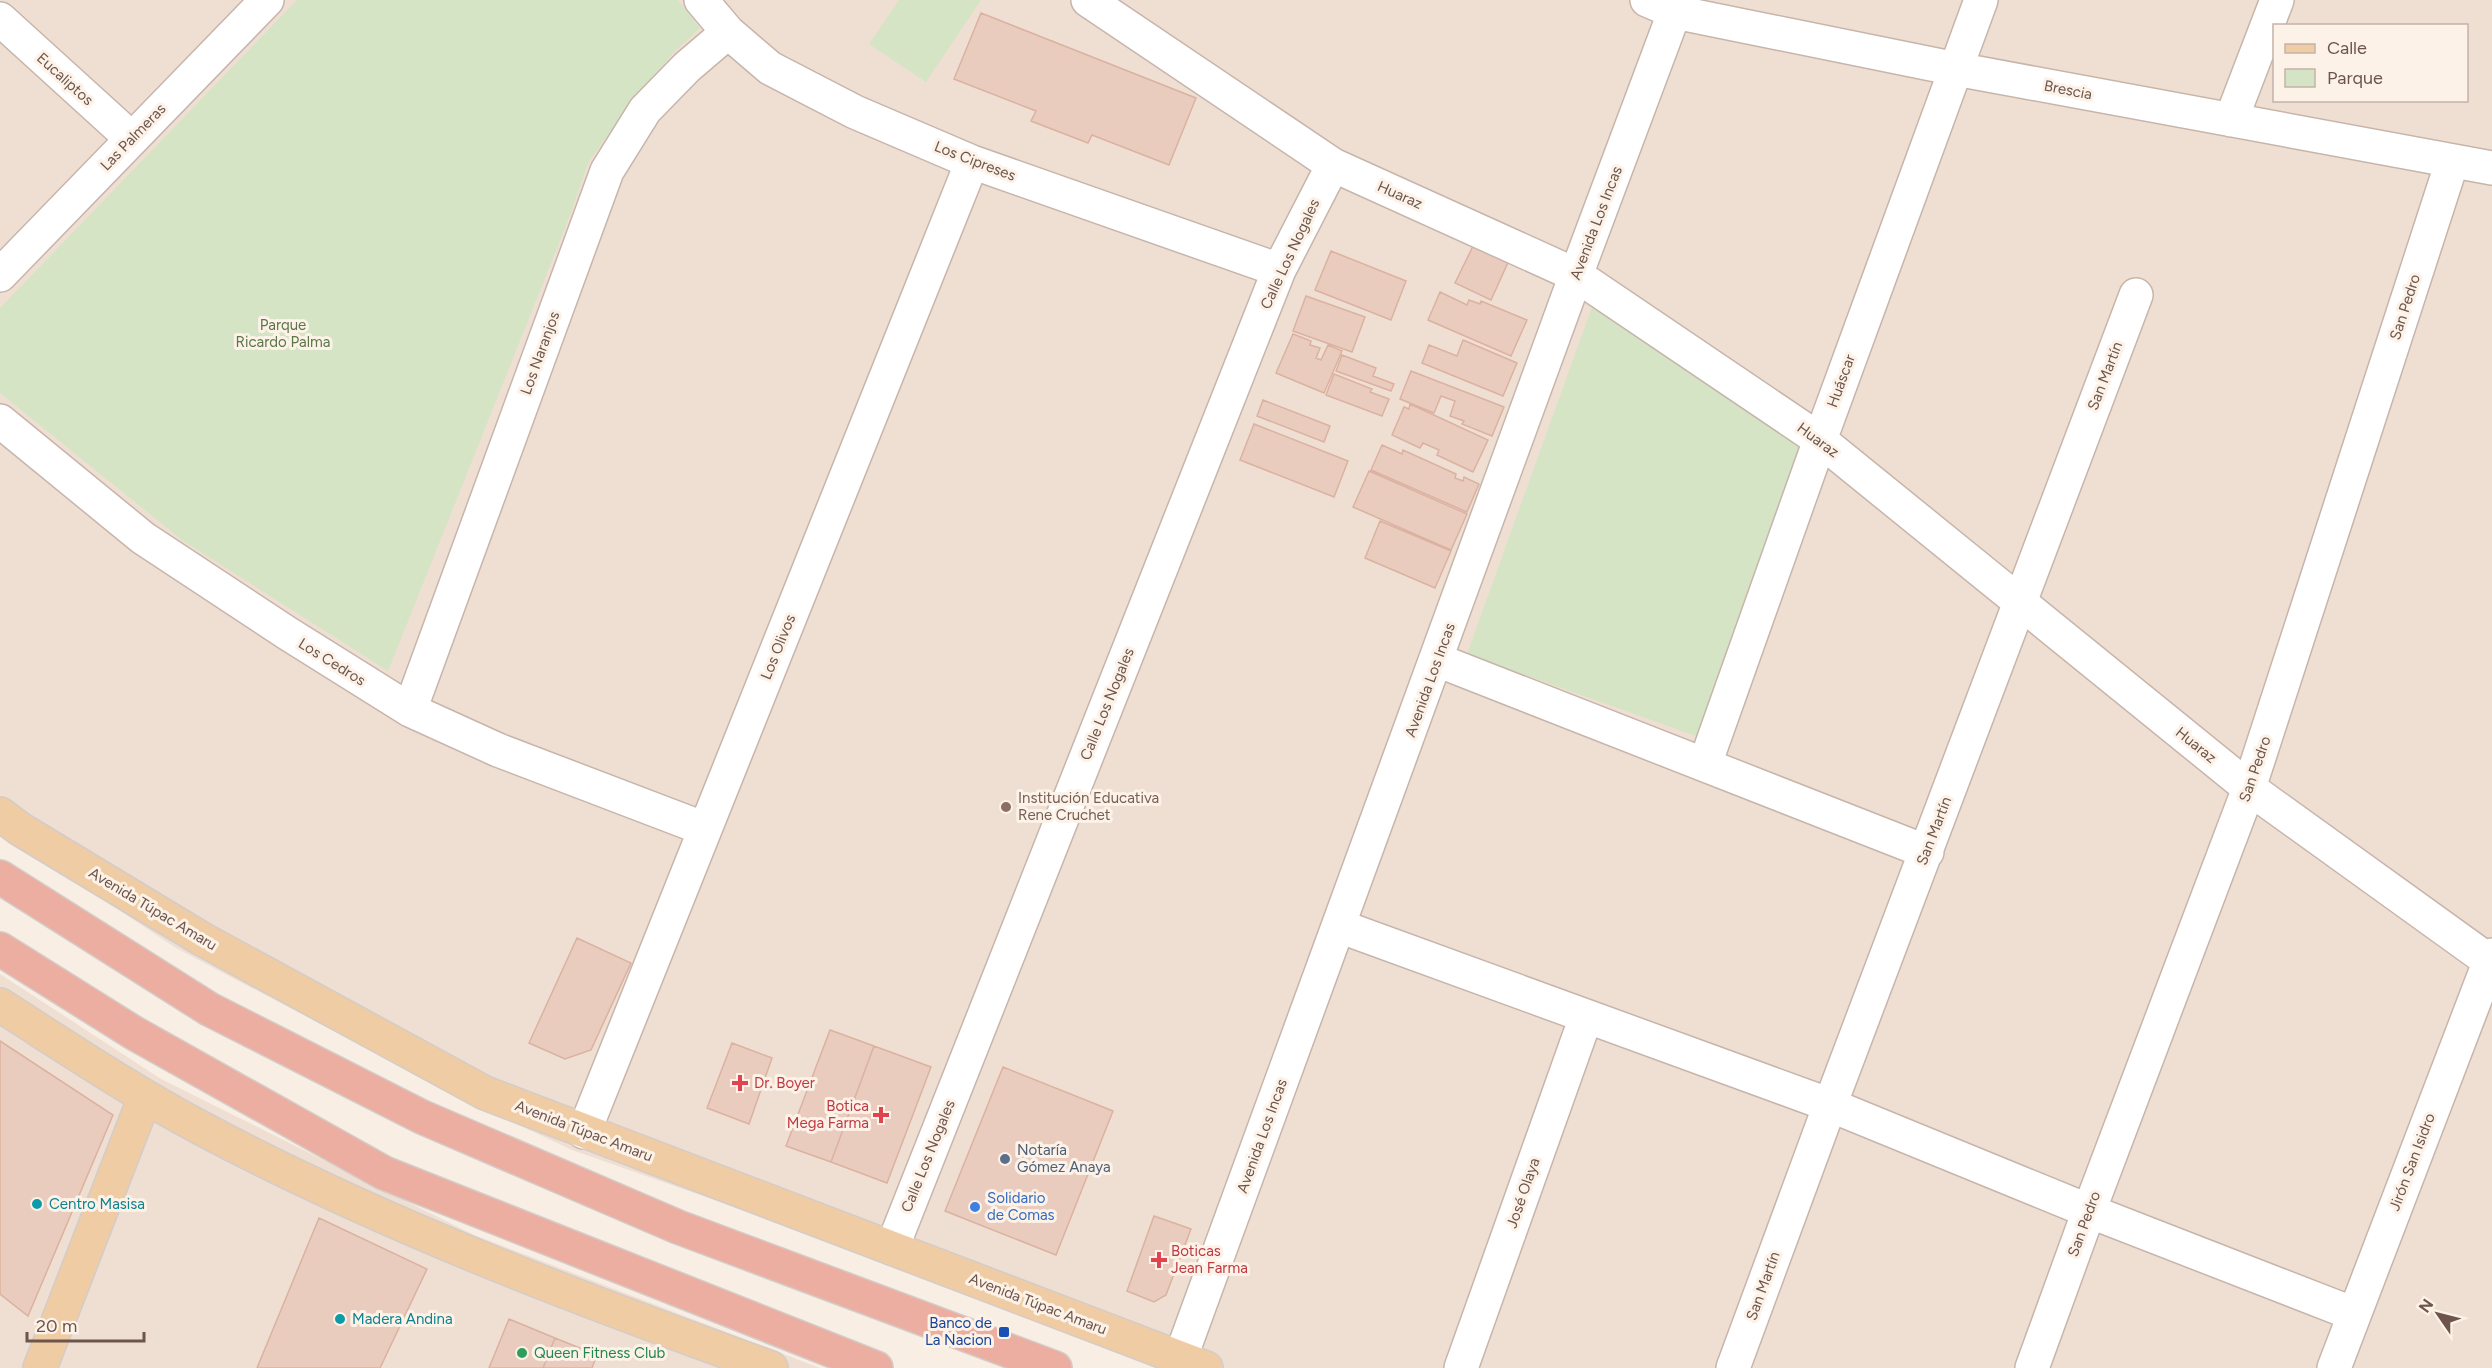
<svg xmlns="http://www.w3.org/2000/svg" width="2492" height="1368" font-family="Figtree,sans-serif">
  <rect width="100%" height="100%" fill="#f8eee3"/>
  <path fill="#efdfd2" fill-rule="evenodd" d="M0,0H2492V1368H1175L953,1284L572,1150L455,1095L176,948L0,831ZM2274,26H2466V100H2274Z
    M0,974L161,1079L474,1235L820,1368H0Z"/>
  <path fill="#d4e4c4" d="M297,0H678L700,28L673,53L635,98L589,161L567,223L388,671L182,540L0,393V308Z
    M899,0H981L926,82L869,44Z
    M1596,296L1809,437L1707,740L1467,654Z"/>
  <path fill="#eaccbe" stroke="#dbb1a1" stroke-width="1.5" d="M981,13L1196,98L1169,165L1092,135L1088,143L1031,121L1036,111L954,79Z
    M1475,242L1510,258L1491,300L1455,283Z
    M1331,251L1406,281L1391,320L1315,290Z
    M1440,292L1467,305L1469,300L1480,304L1481,301L1527,320L1511,356L1428,320Z
    M1306,296L1365,317L1352,352L1293,331Z
    M1293,334L1311,341L1310,345L1320,348L1316,358L1321,360L1328,345L1342,351L1324,393L1276,373Z
    M1463,340L1517,363L1503,396L1422,363L1429,345L1457,356Z
    M1342,355L1376,368L1373,376L1394,384L1391,391L1336,371Z
    M1411,371L1504,407L1492,436L1462,424L1464,421L1450,416L1455,401L1441,396L1434,413L1400,399Z
    M1334,374L1372,389L1370,392L1389,399L1382,416L1326,395Z
    M1263,400L1330,426L1324,442L1257,416Z
    M1410,404L1488,440L1473,472L1437,455L1439,450L1423,443L1420,448L1392,435L1404,407L1409,409Z
    M1254,424L1348,461L1334,497L1240,460Z
    M1382,445L1402,454L1403,450L1456,474L1455,478L1463,481L1464,477L1479,484L1467,512L1371,470Z
    M1369,471L1467,514L1451,550L1353,507Z
    M1380,521L1451,551L1435,588L1365,558Z
    M577,938L631,963L591,1050L565,1059L529,1043Z
    M830,1030L874,1046L831,1162L786,1146Z
    M0,1041L113,1115L28,1316L0,1294Z
    M732,1043L772,1058L749,1124L707,1108Z
    M874,1046L931,1067L887,1183L831,1162Z
    M1003,1067L1113,1111L1056,1255L945,1211Z
    M1154,1216L1191,1229L1166,1295L1154,1302L1127,1291Z
    M319,1218L427,1269L380,1368H257Z
    M509,1319L555,1338L543,1368H489Z
    M555,1338L597,1355L592,1368H543Z"/>
  <g fill="none" stroke-linecap="round" stroke-linejoin="round">
    <g stroke="#c7b5ab" stroke-width="36">
      <path id="minor" d="M701,0L728,32L770,68L855,112L972,162L1279,270
        M1088,0L1333,165L1576,275L1820,440L2249,788L2492,963
        M1647,0L1675,12L1956,69L2492,168
        M0,19L131,138
        M2231,120L2277,0
        M0,275L267,0
        M0,421L143,538L287,633L410,710L498,750L705,829
        M1437,660L1927,852
        M410,710L607,171L645,110L687,67L728,32
        M1705,764L1820,440L1981,0
        M1339,926L1830,1105L2089,1211L2354,1314
        M584,1132L972,162
        M892,1248L1279,270L1333,165
        M1180,1359L1576,275L1679,0
        M1461,1368L1586,1017
        M1733,1368L1830,1105L2136,295
        M2032,1368L2089,1211L2249,788L2452,162
        M2334,1368L2492,955"/>
    </g>
    <g stroke="#d3ccc9" stroke-width="36">
      <path id="major" d="M0,814L20,829L202,939L485,1093L1206,1368
        M0,1005C66,1047 131,1091 201,1128C383,1225 577,1298 771,1368
        M40,1368L145,1097"/>
    </g>
    <g stroke="#d3ccc9" stroke-width="36">
      <path id="highway" d="M0,877L209,1009L422,1117L678,1227L1055,1368
        M0,949L134,1033L384,1173L876,1368"/>
    </g>
    <use href="#minor" stroke="#fff" stroke-width="33"/>
    <use href="#major" stroke="#efcca3" stroke-width="33"/>
    <use href="#highway" stroke="#ebaea1" stroke-width="33"/>
  </g>
  <circle fill="#8d6e63" stroke="#fcf2e8" stroke-width="2" cx="1006" cy="807" r="6"/>
  <g fill="#e0444e" stroke="#fcf2e8" stroke-width="2">
    <path d="M737 1074h6v6h6v6h-6v6h-6v-6h-6v-6h6z"/>
    <path d="M878 1106h6v6h6v6h-6v6h-6v-6h-6v-6h6z"/>
    <path d="M1156 1251h6v6h6v6h-6v6h-6v-6h-6v-6h6z"/>
  </g>
  <circle fill="#5c6f8a" stroke="#fcf2e8" stroke-width="2" cx="1005" cy="1159" r="6"/>
  <g fill="#0f9aa8" stroke="#fcf2e8" stroke-width="2">
    <circle cx="37" cy="1204" r="6"/>
    <circle cx="340" cy="1319" r="6"/>
  </g>
  <circle fill="#3f7fe0" stroke="#fcf2e8" stroke-width="2" cx="975" cy="1207" r="6"/>
  <rect fill="#1a4fb4" stroke="#fcf2e8" stroke-width="2" x="998" y="1326" width="12" height="12" rx="3"/>
  <circle fill="#2e9e5b" stroke="#fcf2e8" stroke-width="2" cx="522" cy="1353" r="6"/>
  <g text-anchor="middle" stroke-width="6" stroke-linejoin="round" paint-order="stroke">
    <g font-size="15" fill="#6d554c" stroke="#fcf2e8">
      <text transform="translate(65 79) rotate(42)" y="5">Eucaliptos</text>
      <text transform="translate(2068 90) rotate(11)" y="5">Brescia</text>
      <text transform="translate(133 137) rotate(-46)" y="5">Las Palmeras</text>
      <text transform="translate(975 161) rotate(21)" y="5">Los Cipreses</text>
      <text transform="translate(1400 195) rotate(24)" y="5">Huaraz</text>
      <text transform="translate(1596 223) rotate(-69)" y="5">Avenida Los Incas</text>
      <text transform="translate(1290 254) rotate(-65)" y="5">Calle Los Nogales</text>
      <text transform="translate(2405 307) rotate(-72)" y="5">San Pedro</text>
      <text transform="translate(540 353) rotate(-70)" y="5">Los Naranjos</text>
      <text transform="translate(2105 376) rotate(-69)" y="5">San Martín</text>
      <text transform="translate(1841 381) rotate(-70)" y="5">Huáscar</text>
      <text transform="translate(1818 440) rotate(36)" y="5">Huaraz</text>
      <text transform="translate(778 647) rotate(-68)" y="5">Los Olivos</text>
      <text transform="translate(332 662) rotate(32)" y="5">Los Cedros</text>
      <text transform="translate(1430 680) rotate(-70)" y="5">Avenida Los Incas</text>
      <text transform="translate(1107 704) rotate(-68)" y="5">Calle Los Nogales</text>
      <text transform="translate(2196 745) rotate(39)" y="5">Huaraz</text>
      <text transform="translate(2255 769) rotate(-71)" y="5">San Pedro</text>
      <text transform="translate(1934 831) rotate(-69)" y="5">San Martín</text>
      <text transform="translate(153 909) rotate(31)" y="5">Avenida Túpac Amaru</text>
      <text transform="translate(584 1131) rotate(21)" y="5">Avenida Túpac Amaru</text>
      <text transform="translate(1262 1136) rotate(-70)" y="5">Avenida Los Incas</text>
      <text transform="translate(928 1156) rotate(-68)" y="5">Calle Los Nogales</text>
      <text transform="translate(2412 1162) rotate(-69)" y="5">Jirón San Isidro</text>
      <text transform="translate(1523 1193) rotate(-71)" y="5">José Olaya</text>
      <text transform="translate(2084 1224) rotate(-70)" y="5">San Pedro</text>
      <text transform="translate(1763 1286) rotate(-70)" y="5">San Martín</text>
      <text transform="translate(1038 1304) rotate(21)" y="5">Avenida Túpac Amaru</text>
    </g>
    <g font-size="15" fill="#5b7749" stroke="#fcf2e8">
      <text x="283" y="330">Parque<tspan x="283" dy="17">Ricardo Palma</tspan></text>
    </g>
    <g font-size="15" fill="#785e54" stroke="#fcf2e8" text-anchor="start">
      <text x="1018" y="803">Institución Educativa<tspan x="1018" dy="17">Rene Cruchet</tspan></text>
    </g>
    <g font-size="15" fill="#be3a42" stroke="#fcf2e8" text-anchor="start">
      <text x="754" y="1088">Dr. Boyer</text>
      <text x="869" y="1111" text-anchor="end">Botica<tspan x="869" dy="17">Mega Farma</tspan></text>
      <text x="1171" y="1256">Boticas<tspan x="1171" dy="17">Jean Farma</tspan></text>
    </g>
    <g font-size="15" fill="#4e5e75" stroke="#fcf2e8" text-anchor="start">
      <text x="1017" y="1155">Notaría<tspan x="1017" dy="17">Gómez Anaya</tspan></text>
    </g>
    <g font-size="15" fill="#366cbe" stroke="#fcf2e8" text-anchor="start">
      <text x="987" y="1203">Solidario<tspan x="987" dy="17">de Comas</tspan></text>
    </g>
    <g font-size="15" fill="#0d838f" stroke="#fcf2e8" text-anchor="start">
      <text x="49" y="1209">Centro Masisa</text>
      <text x="352" y="1324">Madera Andina</text>
    </g>
    <g font-size="15" fill="#164399" stroke="#fcf2e8" text-anchor="end">
      <text x="992" y="1328">Banco de<tspan x="992" dy="17">La Nacion</tspan></text>
    </g>
    <g font-size="15" fill="#27864d" stroke="#fcf2e8" text-anchor="start">
      <text x="534" y="1358">Queen Fitness Club</text>
    </g>
  </g>
  <rect x="2273" y="24" width="195" height="78" fill="#fcf2e8" stroke="#c3b3aa" stroke-width="1.5"/>
  <rect x="2285" y="44" width="30" height="9" fill="#efcca3" stroke="#c3b3aa" stroke-width="1.5"/>
  <text x="2327" y="54" font-size="18" fill="#6d554c">Calle</text>
  <rect x="2285" y="69" width="30" height="18" fill="#d4e4c4" stroke="#c3b3aa" stroke-width="1.5"/>
  <text x="2327" y="84" font-size="18" fill="#6d554c">Parque</text>
  <g transform="translate(2438 1314) rotate(305)" stroke="#fcf2e8" stroke-width="4.5" paint-order="stroke">
  <path d="M0-4.5L10 22L0 15L-10 22Z" fill="#6d554c"/>
  <text y="-9" font-size="16" font-weight="bold" text-anchor="middle" fill="#6d554c">N</text>
  </g>
  <path d="M27 1332v9h117v-9" fill="none" stroke="#6d554c" stroke-width="3"/>
  <text x="36" y="1332" font-size="18" fill="#6d554c" stroke="#fcf2e8" stroke-width="4.5" paint-order="stroke">20 m</text>
</svg>
